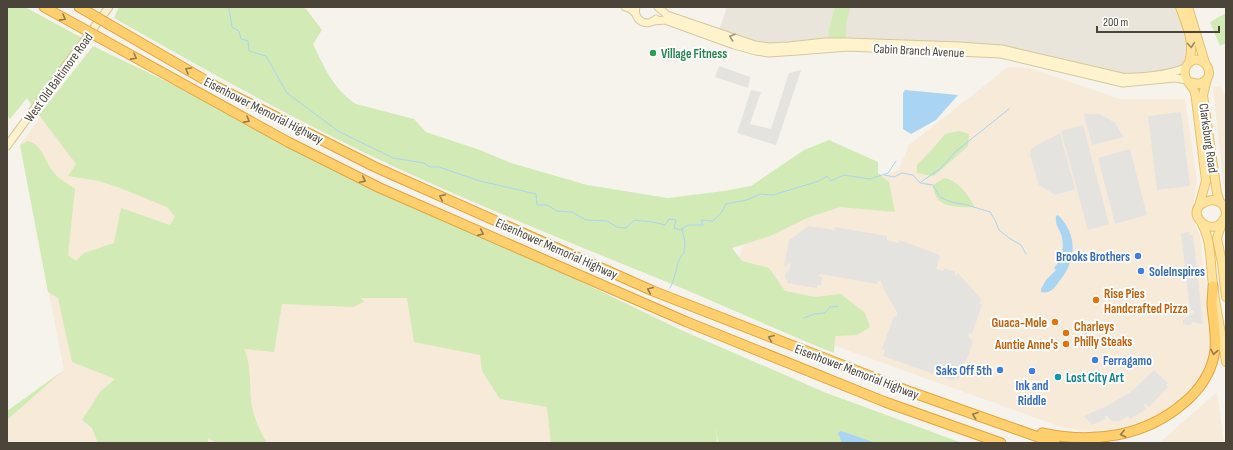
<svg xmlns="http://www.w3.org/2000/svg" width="1233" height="450" font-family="'Sofia Sans Condensed',sans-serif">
  <rect width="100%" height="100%" fill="#f6f3ec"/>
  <path fill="#eae5da" d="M727,7H1180L1190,38L1185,68L1134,78L1002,49L770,47L718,33Z"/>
  <path fill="#f7ead8" d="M93,46L712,443H7V420L64,370L20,145Z
    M1008,67L1029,68L1120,99H1185L1197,181L1192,216L1200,237L1212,345L1200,378L1179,400L1160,414L1143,422L1117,429L1093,431L1064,428L722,305L749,230L833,199L899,169L909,145Z
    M1220,86L1226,97V192L1224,190L1213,87Z
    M1217,392L1224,443H1159Z"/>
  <path fill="#d2eab5" d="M7,7H25L84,39L32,106L27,98L10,119L7,115Z
    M119,7H302L306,9L322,30L313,44C324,67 334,90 356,104L414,119L426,132L480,150L511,163L587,185L668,198L724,191L751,186L804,150L829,140L878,162V173L889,182L895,212L840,207L807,218L770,236L732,248L742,261L769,268L785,291L815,297L841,294L865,313L870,327L857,335L835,336L834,353C784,333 734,310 684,289C588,250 491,211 397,168C300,123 207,71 114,18Z
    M835,7H850L846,25V39L828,40L829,30Z
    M1226,13V43L1220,46L1210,22Z
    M93,46L681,330L824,392L962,443H718L716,427L717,443H551L547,407L500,399L482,371L480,355L414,342L407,298H361L364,302L353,307L282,304L274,352L244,349C253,369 248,391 253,411C256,423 261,433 267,443H216L208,438V443H98L92,428L82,420L100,392L115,379L72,362L58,298L48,292L20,145L28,141C43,145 45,163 55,174C60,180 69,184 75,189L68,255L76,261L84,253L114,243L121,208L170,225L175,217L167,207L120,188L99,181L68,176L76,164L39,115Z
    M959,131L969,134L968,146L934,176L917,173V165L936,145L945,134Z
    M944,178C958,180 968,195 975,207C967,208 947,207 941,202C935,198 934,191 933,185Z
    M64,370L7,420V411Z"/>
  <path fill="#e5e3e0" d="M719,66L750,77L748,88L715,77Z
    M801,70L776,145L737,133L751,90L761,92L750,124L771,129L789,73Z
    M1181,112L1190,186L1157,190L1148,116Z
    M1084,114H1100L1115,123L1124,137L1092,145Z
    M1083,125L1109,224L1088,230L1061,131Z
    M1060,133L1075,189L1055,195L1039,185L1030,155L1032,148Z
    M1130,149L1147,215L1115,224L1098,158Z
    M809,226L834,230L835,227L887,236V240L898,243L899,240L940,255L936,269L943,271L944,268L955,272V276L958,273L982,300L979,303L982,305L972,334L969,333L968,335L973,342L966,361L960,366L963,368L959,379L955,378L954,381L883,356L885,350L882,349L894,316L897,317V312L885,292L881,281H878L877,284L820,274L819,276L822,277L821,285H818L817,288L787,283L788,280L785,279L786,271L789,272L791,262L784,267L789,240Z
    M1189,232L1190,235H1193L1203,324L1192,322L1191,325L1183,324V320L1194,312L1193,310H1190L1181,233Z
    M1154,370L1168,383L1166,385L1168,387L1149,407L1146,404L1144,406L1146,409L1130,419L1128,416L1119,421H1112L1106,415L1105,416L1106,419L1091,425L1090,422L1085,418L1084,416L1109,405L1132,391Z"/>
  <path fill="#a9d4f2" d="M905,90L958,95L936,120L911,134L903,129V93Z
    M1058,215C1079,236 1076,262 1058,283C1054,289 1049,294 1041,292V289L1046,280L1056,270L1054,268C1062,259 1065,246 1061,234C1058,227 1055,224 1056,216Z
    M841,431L876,443H842L838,433Z"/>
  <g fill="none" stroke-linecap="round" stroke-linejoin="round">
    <path stroke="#a9d4f2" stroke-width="1" d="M222,7L229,8L232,27L239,31L241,39L248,41L249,51L266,56L287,93L338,131L393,158L424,163L430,167H439L480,181L536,194L537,205H547L557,211L572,212L586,220L607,221L617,227L626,228L634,220L653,222L665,225L669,219L676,220L674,228L680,230L688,225H703L701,220L713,221L721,213L726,204L747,200L760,194L773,195L819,181L827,176L831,181L844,175L870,179L888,173L896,161
      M884,175L894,177L902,173L913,175L920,183L933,185L940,197L951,202L967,205L990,212L995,220L999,230L1009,238L1021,245L1026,254
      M921,182L941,168L955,152L1009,109
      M670,288C677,277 676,259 684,253L685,242L682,229
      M804,318L814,314L825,313L830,307L838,306"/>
    <g stroke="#d6c79b" stroke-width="9">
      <path id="secondary" d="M625,7L631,9L635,13
        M636,7C633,20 646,28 656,19
        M658,7L667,15L755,45L770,47L789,46L825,42H848L959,46L1002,49L1122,77C1141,78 1168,75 1185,68
        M653,21L665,20L734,45L756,51L769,53L798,51L848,47L1001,54L1123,83L1175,78L1187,80
        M7,146L109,7"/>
    </g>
    <g stroke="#e6c16a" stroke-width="10">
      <path id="primary" d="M1180,7C1187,26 1195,43 1189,63
        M1188,7L1205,63
        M1207,79L1203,95L1217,193L1220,202
        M1189,82L1199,84C1222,76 1200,48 1187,65C1185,68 1184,70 1185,74C1185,80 1191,85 1194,90C1195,93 1196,96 1196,99L1206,181L1199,206
        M1212,200C1221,201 1226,205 1226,215C1215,246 1175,207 1212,200Z
        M1223,220L1217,238L1222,263L1226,297
        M1202,224C1212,242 1210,264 1213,285C1216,310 1222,336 1226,362"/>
    </g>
    <g stroke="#e0a43c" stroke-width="11">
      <path id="highway" d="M44,7L82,28
        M79,7L93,15
        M110,25L217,87L375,167L653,291L911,392L1055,443
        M100,38L288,142L380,188L687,322L885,402L1001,443
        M1042,433C1093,444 1145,437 1185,402C1199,390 1210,374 1214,356C1218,339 1213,321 1212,304C1212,298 1213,292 1213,286"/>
    </g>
    <use href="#secondary" stroke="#fff3cd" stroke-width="7"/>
    <use href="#primary" stroke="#ffe39c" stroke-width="8"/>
    <use href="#highway" stroke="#ffcf6e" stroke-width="9"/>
    <g stroke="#e0a43c" stroke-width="11" stroke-linecap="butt">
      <path id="highway-bridge" d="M93,15L110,25
        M82,28L100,38"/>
    </g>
    <use href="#highway-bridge" stroke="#ffcf6e" stroke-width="9"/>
  </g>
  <defs><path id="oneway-chevron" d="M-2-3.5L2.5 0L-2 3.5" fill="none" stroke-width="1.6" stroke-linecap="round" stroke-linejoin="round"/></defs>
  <g stroke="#937c4e">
    <use href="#oneway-chevron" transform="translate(63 18) rotate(29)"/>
    <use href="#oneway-chevron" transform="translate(134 57) rotate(29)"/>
    <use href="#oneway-chevron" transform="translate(188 70) rotate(-150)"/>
    <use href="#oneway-chevron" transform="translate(247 120) rotate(29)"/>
    <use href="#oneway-chevron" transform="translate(363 180) rotate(26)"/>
    <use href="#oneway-chevron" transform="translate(442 197) rotate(-156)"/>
    <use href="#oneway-chevron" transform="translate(481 233) rotate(24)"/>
    <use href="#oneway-chevron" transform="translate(650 290) rotate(-157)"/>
    <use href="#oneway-chevron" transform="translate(771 338) rotate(-158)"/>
    <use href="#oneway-chevron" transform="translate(1214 352) rotate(100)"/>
    <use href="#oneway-chevron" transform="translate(975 415) rotate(-160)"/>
    <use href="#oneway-chevron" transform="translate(1123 434) rotate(168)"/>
  </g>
  <use stroke="#9c937c" href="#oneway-chevron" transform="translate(732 37) rotate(-161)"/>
  <use stroke="#9c8c66" href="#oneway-chevron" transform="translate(1191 45) rotate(85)"/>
  <circle fill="#2e9e5b" stroke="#fff" stroke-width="1.5" cx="653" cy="53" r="4"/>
  <g fill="#3f7fe0" stroke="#fff" stroke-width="1.5">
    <circle cx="1138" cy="256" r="4"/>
    <circle cx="1141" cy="271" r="4"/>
    <circle cx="1095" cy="360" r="4"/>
    <circle cx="1000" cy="370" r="4"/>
    <circle cx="1032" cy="371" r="4"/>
  </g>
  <g fill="#e8710a" stroke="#fff" stroke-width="1.5">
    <circle cx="1096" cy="300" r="4"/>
    <circle cx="1055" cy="322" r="4"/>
    <circle cx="1066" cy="333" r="4"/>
    <circle cx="1066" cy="344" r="4"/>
  </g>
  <circle fill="#0f9aa8" stroke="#fff" stroke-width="1.5" cx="1058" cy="377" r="4"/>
  <g text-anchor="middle" stroke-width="4" stroke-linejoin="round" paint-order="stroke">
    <g font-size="13" fill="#4b4439" stroke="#fff">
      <text transform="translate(919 50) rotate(3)" y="5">Cabin Branch Avenue</text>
      <text transform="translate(58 77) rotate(-54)" y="5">West Old Baltimore Road</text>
      <text transform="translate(264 110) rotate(27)" y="5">Eisenhower Memorial Highway</text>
      <text transform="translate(1209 138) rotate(82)" y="5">Clarksburg Road</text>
      <text transform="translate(557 248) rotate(24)" y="5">Eisenhower Memorial Highway</text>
      <text transform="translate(857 371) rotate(21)" y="5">Eisenhower Memorial Highway</text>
    </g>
    <g font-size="13" font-weight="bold" fill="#27864d" stroke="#fff" text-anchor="start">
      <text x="661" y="58">Village Fitness</text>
    </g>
    <g font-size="13" font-weight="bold" fill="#366cbe" stroke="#fff" text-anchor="end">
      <text x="1130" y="261">Brooks Brothers</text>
      <text x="1149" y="276" text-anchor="start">SoleInspires</text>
      <text x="1103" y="365" text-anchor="start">Ferragamo</text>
      <text x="992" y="375">Saks Off 5th</text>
      <text x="1032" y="390" text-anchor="middle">Ink and<tspan x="1032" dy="15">Riddle</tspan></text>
    </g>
    <g font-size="13" font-weight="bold" fill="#c56008" stroke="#fff" text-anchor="start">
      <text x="1104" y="298">Rise Pies<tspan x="1104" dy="15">Handcrafted Pizza</tspan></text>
      <text x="1047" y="327" text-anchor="end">Guaca-Mole</text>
      <text x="1074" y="331">Charleys<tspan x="1074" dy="15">Philly Steaks</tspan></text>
      <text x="1058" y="349" text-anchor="end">Auntie Anne's</text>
    </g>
    <g font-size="13" font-weight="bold" fill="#0d838f" stroke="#fff" text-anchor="start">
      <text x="1066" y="382">Lost City Art</text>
    </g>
  </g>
  <rect width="1233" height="450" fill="none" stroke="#4b4439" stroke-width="16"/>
  <path d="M1097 26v6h122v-6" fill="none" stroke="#4b4439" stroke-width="2"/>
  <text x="1103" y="26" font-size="12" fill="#4b4439" stroke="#ffffff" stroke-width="3" paint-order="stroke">200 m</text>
</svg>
